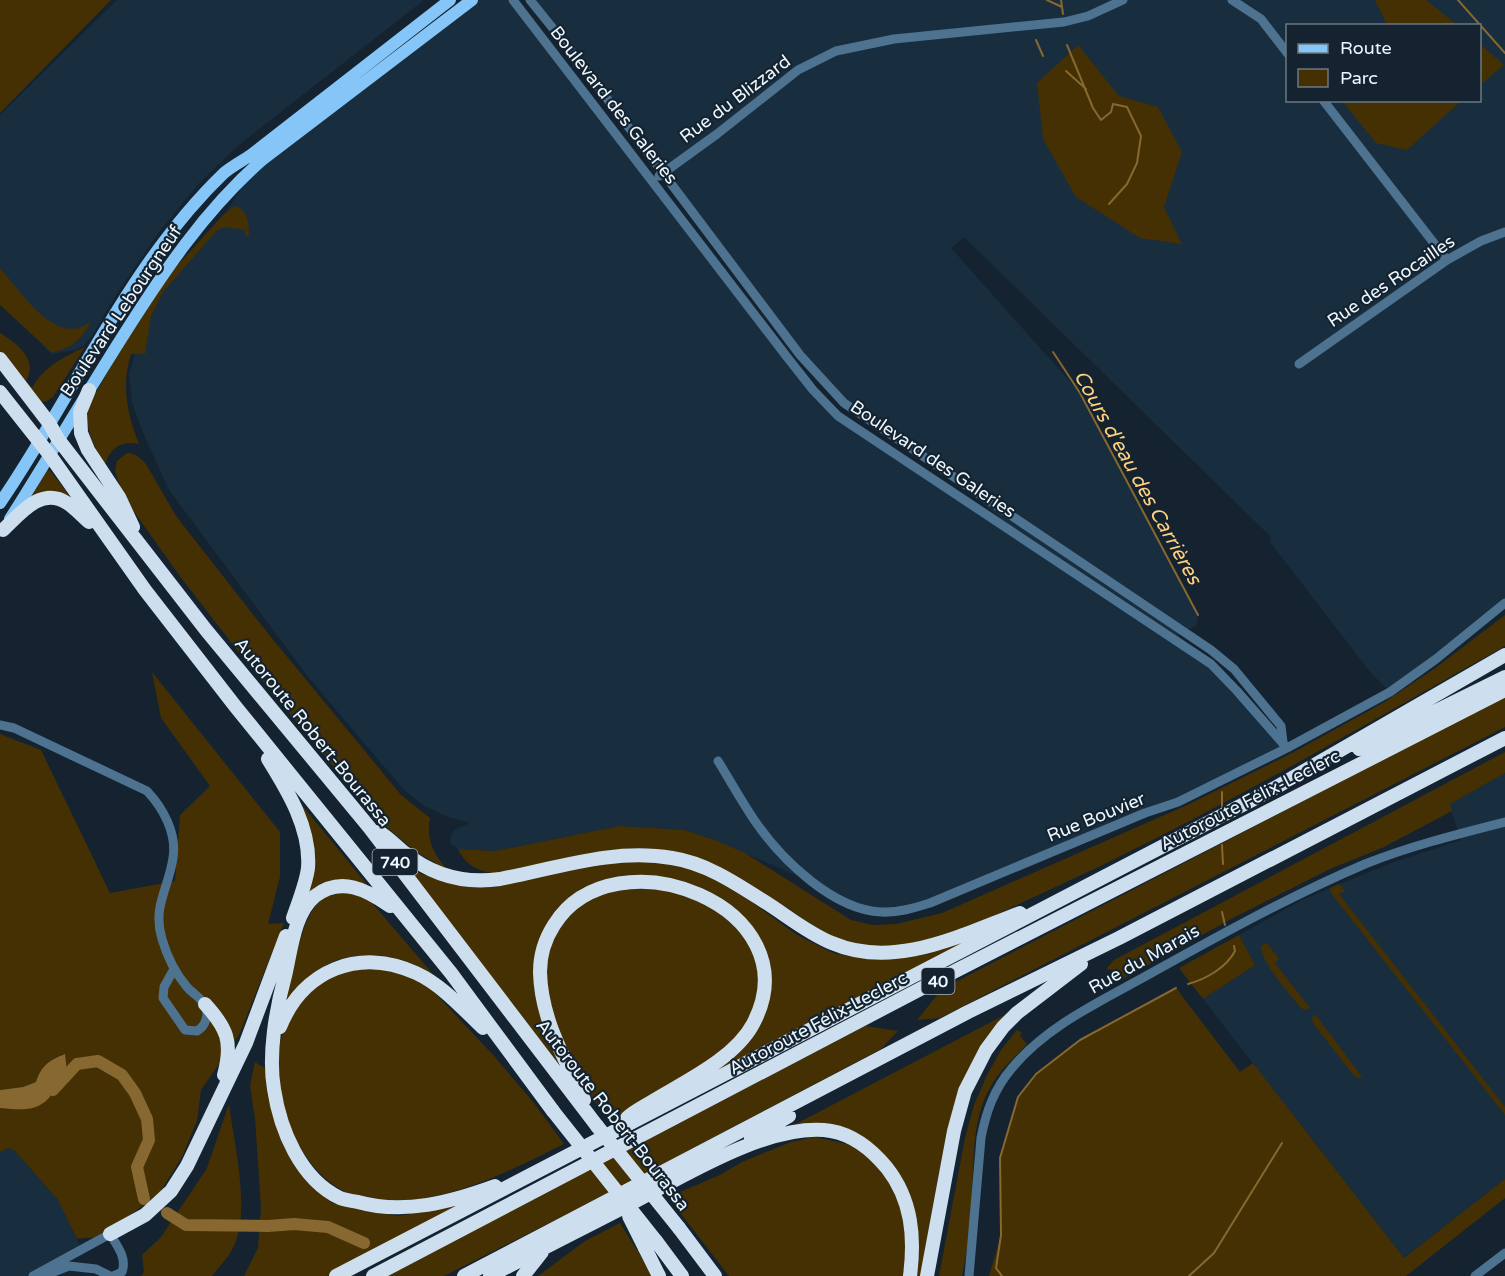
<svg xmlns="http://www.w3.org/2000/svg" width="1505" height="1276" font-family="'Varela Round',sans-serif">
  <rect width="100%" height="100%" fill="#14232f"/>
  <path fill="#182e3e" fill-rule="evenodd" d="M117,0H424L240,144L200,182L159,232L116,295L92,336L83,346L75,350L51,354L0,297V115Z
    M473,0H513L838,416L1011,527L948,475L844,403L817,376L529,0H1505V602L1390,692L1371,673L1270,542L1271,537L964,237L951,248L1080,393L1198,615L1196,626L1178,636L1211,664L1287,748L1202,792L906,910H864L820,886L715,840L684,830L619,826L495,851L458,849L450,843L451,835L454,830L470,823L448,817L425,806L405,791L309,678L169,490L141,428L132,402L129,374L151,304L218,224L240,191L236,184ZM1288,26H1480V100H1288Z
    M1505,773V1179L1404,1258L1203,999L1255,965L1239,935L1304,899L1333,887L1394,862L1461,840L1449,804Z
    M8,1148L14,1150L58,1200L82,1250L33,1276H0V1152Z"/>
  <path fill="#453004" d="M0,0H111L0,113Z
    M1375,0H1426L1457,25H1387Z
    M1480,44L1504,65L1480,85Z
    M1078,45L1119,96L1158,107L1182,152L1164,207L1182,244L1140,238L1076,197L1043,139L1037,83Z
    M1342,101H1461L1407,150L1376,143Z
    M235,206C248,210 249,224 249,236H245V230L225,227L217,230L163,292L151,316L145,354H131C121,386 127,413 139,444C121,440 110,448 105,465C94,445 82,427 90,403L140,316L175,268L224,214Z
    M0,268C20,291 58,350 91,321C82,339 71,350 51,352L0,305Z
    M0,333C16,343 39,359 26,381L32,388C43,367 64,357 85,347L53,397L45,402L40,401L0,351Z
    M127,453C136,453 140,458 146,464L176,516L266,631L401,795L430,818C426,839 433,854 448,870L416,852L377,819L237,650L179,575L123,496L115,471L117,461Z
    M48,470L51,472L76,504L31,497L46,471Z
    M1505,615V646C1353,731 1203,820 1045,892C992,916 930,949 872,947C831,945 802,915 768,896C748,885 724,876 702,867C691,862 679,854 667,851C623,840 542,864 497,874C480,872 465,865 458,849L495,851L619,826L684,830L715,840L745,853L851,920L873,925L896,924L942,913L1187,805L1294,752L1383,703L1434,669Z
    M152,672L280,832V877L268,924L284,923L239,1035L201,1090L197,1121L182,1157L160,1192L133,1213L96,1237L77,1239L58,1200L14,1150L8,1148L0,1152V1108L11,1109L64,1054C49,1060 41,1066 36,1082L23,1087L0,1090V734L41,750L110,893L175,881L180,815L210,786L161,718Z
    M1505,696V727L940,1018L917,1020L942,989Z
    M1505,752V773L1450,804L1452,811L1382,848L1330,869L1231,919L1101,991L1116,976L1119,971L1106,969L1114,960Z
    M301,804L370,888C344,875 333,885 308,894L299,806Z
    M629,858L673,864L709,875L738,892L797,935L833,953L860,958L892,959L997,928L711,1074L739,1049L768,992L737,913L627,877L598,882L564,904L545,930L533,967L539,1009L561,1070L401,860L421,874L453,884Z
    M1339,884L1345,891L1339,894L1505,1107V1115L1331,893L1330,888Z
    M613,888L662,889L694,898L738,925L751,943L761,981L752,1018L737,1037L715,1057L609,1121L584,1086L558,1034L546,990L545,966L555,932L580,901Z
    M348,893L367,897L443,986C436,980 430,971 422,968C397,955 364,951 337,960C317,967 301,986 286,1000C293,973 300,918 321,900C329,894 338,894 348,893Z
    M1239,935L1255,965L1203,999L1179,968Z
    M1265,944H1268L1279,959L1275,963L1310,1008L1305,1010L1301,1008C1290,994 1261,963 1261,946Z
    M383,968L420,981L434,992L494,1056L534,1103L564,1144C505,1173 442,1207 374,1200C300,1193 260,1085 286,1023C291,1010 301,1001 312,991C322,982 333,974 346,971C358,968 371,969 383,968Z
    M1176,988L1240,1072L1253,1063L1404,1258L1505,1179V1198L1406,1276H989L1001,1235L1000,1158L1018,1097L1036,1074L1080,1040Z
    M1014,1010L947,1130L920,1276H913L916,1230L871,1145L790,1127Z
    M1315,1014L1362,1077L1357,1078L1355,1077L1313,1023L1312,1018Z
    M865,1026L898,1031L881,1049L583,1206L444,1276H386Z
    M1017,1030L1022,1033L1020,1036L1027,1044C1015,1057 1000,1070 991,1086C969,1123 975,1171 971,1212C970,1234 966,1255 962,1276H939L965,1138L974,1105L987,1075L1001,1050Z
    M255,1062L268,1070L305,1177L332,1203L397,1216L430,1211L465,1203L327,1276H244L258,1248L261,1207L255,1119L250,1085Z
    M229,1104C234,1144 252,1214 232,1250C227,1259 218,1268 212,1276H141L144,1272L142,1255L161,1237L207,1168Z
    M815,1137L856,1146L888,1176L900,1202L907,1244L904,1276H729L668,1197L720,1175L742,1162L791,1142Z
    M620,1223L653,1276H538L585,1241Z"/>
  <path fill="#866830" d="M65,1054L67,1071C46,1105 43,1113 0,1108V1090L23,1087L36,1082C41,1066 49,1060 65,1054Z"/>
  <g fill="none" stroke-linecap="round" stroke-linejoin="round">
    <path stroke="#866830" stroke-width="2" d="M1047,0L1062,7
      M1061,0L1063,14
      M1458,0L1505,53
      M1036,40L1043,56
      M1067,45L1093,108L1101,120L1111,112L1113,104L1127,107L1141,136L1137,163L1127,184L1109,204
      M1066,71L1086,89
      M1053,352L1080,393L1198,615
      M1222,807V792
      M1222,845L1223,864
      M1222,912L1225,925
      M1188,984C1206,979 1226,968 1235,951L1234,946
      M1002,1276L996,1268L1001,1235L1000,1158L1018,1097L1036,1074L1080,1040L1176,988
      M1189,1276L1214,1253L1282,1143"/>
    <path stroke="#866830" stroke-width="12" d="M53,1090L77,1064L98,1061L122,1075L135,1093L147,1119L149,1140L137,1167L144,1199
      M167,1213L186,1225L268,1226L294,1224L328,1227L364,1243"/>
    <path stroke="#4d7391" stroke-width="9" d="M513,0L787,357L813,390L838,416L1211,664L1237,691L1287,748
      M530,0L572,52L800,355L844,403L1211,650L1234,669L1281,726L1283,742
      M1232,0L1261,19L1288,54
      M1323,100L1447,260
      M659,176L717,134L798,70L836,51L894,39L1064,22L1088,16L1123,0
      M1299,364L1447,260L1481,241L1505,232
      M0,725L14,728L147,791C163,808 177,833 173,858C169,887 152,907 162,939C167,956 175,973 187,987C192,993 200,997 204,1004C210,1013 206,1026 197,1031L185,1030L163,998L164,987L174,969
      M718,761C731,782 743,804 757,824C783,861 834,910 881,912C898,913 914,908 930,903L1145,813L1178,802L1287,748L1390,692L1436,659L1505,603
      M46,1275L69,1266L96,1269L110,1276
      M33,1276L110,1234C118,1247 127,1258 122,1272L113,1276
      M969,1276L981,1138C986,1112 994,1089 1012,1068C1047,1026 1099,1002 1146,976C1218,936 1290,896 1365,864C1410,846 1458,834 1505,822
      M1475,1276L1505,1253"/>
    <path stroke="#85c5f7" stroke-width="12" d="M0,503C75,394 127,266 224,173C232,166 242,161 251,155L450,0
      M10,519C48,459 83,399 121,339C162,274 204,211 262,160L472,0"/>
    <path stroke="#cddfee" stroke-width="14" d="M0,359L49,423L58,439L206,630L369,827L597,1126
      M89,390L80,412L81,433L88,450L119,497L133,527
      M0,392L49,454L145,590L235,706L451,973L553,1111
      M3,530C20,514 41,486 67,503C75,508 82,516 89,522
      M1359,749L1505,677
      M268,759C288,791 311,829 308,868C306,884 298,903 293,918
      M379,832C389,838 396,846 405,853C433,876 464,884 500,879C557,868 614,848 672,858C705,863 734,882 762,900C785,914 807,933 832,943C895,970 961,935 1020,913
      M390,906C367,890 341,876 315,896C294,913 291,951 285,976C276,1009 268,1055 274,1089C280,1129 300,1179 340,1198C345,1200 352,1201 358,1202C404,1215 451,1202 495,1186
      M205,1004C227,1028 233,1042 224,1075
      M280,1027C303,970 359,947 416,973C442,985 462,1008 483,1028
      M584,1100C565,1058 541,1020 540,972C540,956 545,939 554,925C614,829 815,907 753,1024C735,1058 686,1081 653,1101C645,1106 634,1111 627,1118
      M751,1138L789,1116
      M679,1228L715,1276
      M110,1234L145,1215L171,1191L187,1166L246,1043L286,936
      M656,1241L682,1276
      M645,1248L659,1276
      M336,1276L1273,789L1505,655
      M373,1276L926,986L1505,690
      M464,1276L968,1012L1119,938L1505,738
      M490,1276C537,1251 585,1227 632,1203C684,1176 772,1121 831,1131C854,1135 873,1151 887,1168C912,1200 915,1237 910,1276
      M523,1276L542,1252
      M927,1276L954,1131L965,1091L986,1050L1003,1027L1017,1013L1081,964"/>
    <path stroke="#cddfee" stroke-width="14" d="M553,1111L656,1241
      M597,1126L679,1228
      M629,1216L645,1248"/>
  </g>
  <g text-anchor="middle" stroke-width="4.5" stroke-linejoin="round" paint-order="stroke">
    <g fill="#14232f" stroke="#abb7c1" stroke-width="1.5">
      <rect x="372.5" y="849" width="45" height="26" rx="4.5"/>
      <rect x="921.5" y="968" width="33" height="26" rx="4.5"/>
    </g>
    <g font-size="16" font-weight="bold" fill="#ecf7ff">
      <text x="395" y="868">740</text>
      <text x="938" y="987">40</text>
    </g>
    <g font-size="18" fill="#ecf7ff" stroke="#14232f">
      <text transform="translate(735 99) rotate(-37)" y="6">Rue du Blizzard</text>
      <text transform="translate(614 105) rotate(52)" y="6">Boulevard des Galeries</text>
      <text transform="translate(1391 281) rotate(-34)" y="6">Rue des Rocailles</text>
      <text transform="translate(121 311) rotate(-56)" y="6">Boulevard Lebourgneuf</text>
      <text transform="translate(933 459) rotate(34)" y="6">Boulevard des Galeries</text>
      <text transform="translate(313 732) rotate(51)" y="6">Autoroute Robert-Bourassa</text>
      <text transform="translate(1250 800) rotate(-27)" y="6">Autoroute Félix-Leclerc</text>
      <text transform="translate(1096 817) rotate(-22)" y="6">Rue Bouvier</text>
      <text transform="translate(1144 959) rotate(-29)" y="6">Rue du Marais</text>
      <text transform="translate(818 1023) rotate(-28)" y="6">Autoroute Félix-Leclerc</text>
      <text transform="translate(613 1115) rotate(52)" y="6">Autoroute Robert-Bourassa</text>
    </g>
    <g font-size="20" font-style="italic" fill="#fed07f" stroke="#14232f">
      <text transform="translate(1138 477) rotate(61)" y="7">Cours d'eau des Carrières</text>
    </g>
  </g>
  <rect x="1286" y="24" width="195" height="78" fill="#14232f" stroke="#6a7882" stroke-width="1.5"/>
  <rect x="1298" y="44" width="30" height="9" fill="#85c5f7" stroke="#6a7882" stroke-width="1.5"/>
  <text x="1340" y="54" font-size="18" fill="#ecf7ff">Route</text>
  <rect x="1298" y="69" width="30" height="18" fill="#453004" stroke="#6a7882" stroke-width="1.5"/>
  <text x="1340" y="84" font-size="18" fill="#ecf7ff">Parc</text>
</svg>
